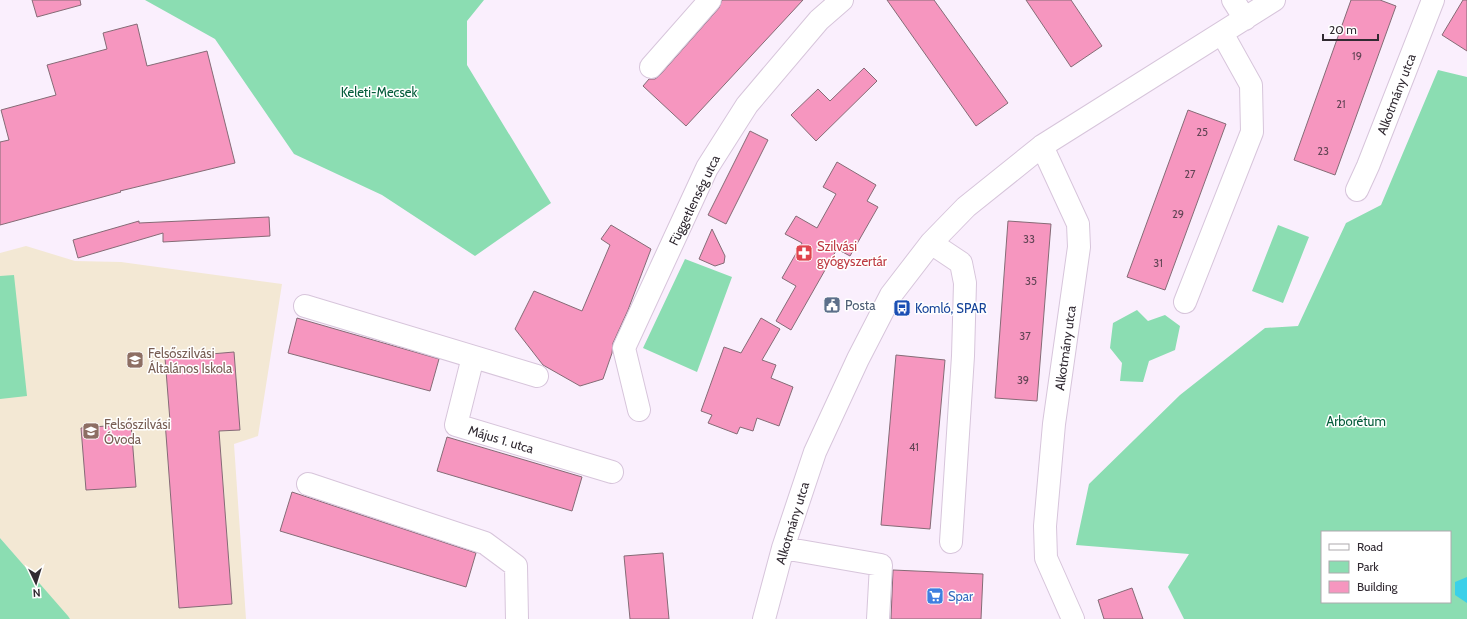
<svg xmlns="http://www.w3.org/2000/svg" width="1467" height="619" font-family="Cabin,sans-serif">
  <rect width="100%" height="100%" fill="#faeffd"/>
  <path fill="#f3e8d4" d="M26,246L75,261L121,262L282,284L258,436L234,444L246,619H70L0,538V253Z"/>
  <path fill="#8bddb2" fill-rule="evenodd" d="M145,0H484L467,21V65L551,203L475,256L382,195L294,154L215,39Z
    M1438,70L1467,77V619H1184L1168,587L1189,554L1076,545L1089,484L1180,395L1265,328L1298,326L1346,223L1381,205ZM1322,532H1450V602H1322Z
    M1278,225L1309,237L1283,303L1252,291Z
    M685,259L732,277L697,372L643,348Z
    M14,275L27,396L0,399V276Z
    M1137,310L1148,321L1165,315L1180,326L1175,350L1149,361L1143,382L1120,381L1122,363L1110,348L1113,323Z
    M0,538L68,616L70,619H0Z"/>
  <path fill="#3bd0e9" d="M1467,577V603L1455,595V582Z"/>
  <path fill="#f696bf" stroke="#856b76" d="M32,0H80L81,5L37,17Z
    M722,0H803L686,126L643,86L649,79H655L660,75L719,8Z
    M887,0H934L1008,103L976,126Z
    M1026,0H1071L1102,46L1071,67Z
    M1351,0H1380L1396,6L1335,175L1294,160Z
    M1463,0H1467V51L1442,35Z
    M137,24L147,66L207,51L235,163L120,191L121,192L0,225V142L9,140L1,110L56,95L47,65L107,49L103,33Z
    M864,68L877,81L816,141L791,115L818,89L830,101Z
    M1188,110L1226,124L1165,290L1127,277Z
    M750,131L768,140L726,224L708,215Z
    M837,162L876,185L867,201L878,207L850,256L837,249L791,330L776,321L796,286L782,278L802,243L785,234L796,216L817,228L836,194L823,187Z
    M269,217L270,236L163,242V233L78,258L73,240L139,221V223Z
    M1008,221L1051,224L1037,401L995,398Z
    M611,225L651,249L628,310L613,343L612,353L603,379L580,386L543,365L515,329L534,291L582,311L610,245L601,239Z
    M712,229L725,256L724,263L715,266L699,259Z
    M297,318L439,359L430,391L288,353Z
    M761,318L780,329L762,360L776,365L771,378L793,387L779,426L757,418L753,431L740,427L737,434L708,423L712,415L701,411L724,347L741,353Z
    M234,352L240,430L219,431L232,604L179,608L165,421H170L165,358Z
    M896,355L945,360L930,529L881,525Z
    M131,424L136,487L86,490L81,428Z
    M447,437L582,477L572,511L437,471Z
    M292,492L476,553L466,587L280,531Z
    M663,553L669,619H630L624,556Z
    M893,570L983,574L981,619H891Z
    M1132,588L1143,619H1104L1098,600Z"/>
  <g fill="none" stroke-linecap="round" stroke-linejoin="round">
    <g stroke="#d7c5db" stroke-width="24">
      <path id="minor" d="M1233,0L1245,19
        M651,67L710,0
        M1042,146L1078,224L1079,247L1054,424L1045,526L1046,558L1073,619
        M1357,190L1368,166L1433,0
        M931,243L961,263L965,283L963,356L951,542
        M1185,302L1252,132L1251,85L1222,33
        M305,306L537,376
        M473,357L456,425L612,472
        M639,410L624,348L707,168L747,105L819,20L842,0
        M308,484L485,543L516,566L517,619
        M783,548L881,565L878,619
        M764,619L783,548L815,452L858,359L891,295L931,243L966,207L1042,146L1274,0"/>
    </g>
    <use href="#minor" stroke="#fff" stroke-width="22"/>
  </g>
  <defs>
    <g id="pharmacy-square" transform="scale(0.9)"><rect x="-9" y="-9" width="18" height="18" rx="4" fill="#e0444e" stroke="#fff"/><path d="M-2-6h4v4h4v4h-4v4h-4v-4h-4v-4h4Z" fill="#fff"/></g>
    <g id="civic-square" transform="scale(0.9)"><rect x="-9" y="-9" width="18" height="18" rx="4" fill="#5c6f8a" stroke="#fff"/><path d="M-.6-6.5H3V-4.5H.6V-3L4-1V1h2V6H-6V1h2V-1L-.6-3ZM-1.2 2.5V6h2.4V2.5Z" fill="#fff"/></g>
    <g id="bus-square" transform="scale(0.9)"><rect x="-9" y="-9" width="18" height="18" rx="4" fill="#1a4fb4" stroke="#fff"/><path d="M-5-6H5V4H4V6H2V4H-2V6H-4V4H-5ZM-3.5-4V0h7V-4ZM-3.5 1.2v1.5H-2V1.2ZM2 1.2v1.5H3.5V1.2Z" fill="#fff"/></g>
    <g id="school-square" transform="scale(0.9)"><rect x="-9" y="-9" width="18" height="18" rx="4" fill="#8d6e63" stroke="#fff"/><path d="M0-5L7-2L0 1L-7-2ZM-4 1L0 2.5L4 1V4Q0 6-4 4Z" fill="#fff"/></g>
    <g id="supermarket-square" transform="scale(0.9)"><rect x="-9" y="-9" width="18" height="18" rx="4" fill="#3f7fe0" stroke="#fff"/><path d="M-6-5.5h2.5l.6 2H6L4.5 2H-2.5L-4.4-4H-6ZM-1.5 3.2a1.3 1.3 0 1 0 .1 0ZM3 3.2a1.3 1.3 0 1 0 .1 0Z" fill="#fff"/></g>
  </defs>
  <g fill-rule="evenodd">
    <use href="#pharmacy-square" x="804" y="253"/>
    <use href="#civic-square" x="832" y="305"/>
    <use href="#bus-square" x="902" y="308"/>
    <use href="#school-square" x="135" y="360"/>
    <use href="#school-square" x="91" y="431"/>
    <use href="#supermarket-square" x="935" y="596"/>
  </g>
  <g text-anchor="middle" stroke-width="3" stroke-linejoin="round" paint-order="stroke">
    <g font-size="11" fill="#624555">
      <text x="1357" y="60">19</text>
      <text x="1341" y="108">21</text>
      <text x="1202" y="136">25</text>
      <text x="1323" y="155">23</text>
      <text x="1190" y="178">27</text>
      <text x="1178" y="218">29</text>
      <text x="1029" y="243">33</text>
      <text x="1158" y="267">31</text>
      <text x="1031" y="285">35</text>
      <text x="1025" y="340">37</text>
      <text x="1023" y="384">39</text>
      <text x="914" y="451">41</text>
    </g>
    <g font-size="13" fill="#045c3b" stroke="#fff">
      <text x="379" y="97">Keleti-Mecsek</text>
      <text x="1356" y="426">Arborétum</text>
    </g>
    <g font-size="13" fill="#312a32" stroke="#fff">
      <text transform="translate(1396 94) rotate(-69)" y="5">Alkotmány utca</text>
      <text transform="translate(694 200) rotate(-64)" y="5">Függetlenség utca</text>
      <text transform="translate(1065 348) rotate(-82)" y="5">Alkotmány utca</text>
      <text transform="translate(501 439) rotate(17)" y="5">Május 1. utca</text>
      <text transform="translate(792 523) rotate(-73)" y="5">Alkotmány utca</text>
    </g>
    <g font-size="13" fill="#be3a42" stroke="#fff" text-anchor="start">
      <text x="817" y="251">Szilvási<tspan x="817" dy="15">gyógyszertár</tspan></text>
    </g>
    <g font-size="13" fill="#4e5e75" stroke="#fff" text-anchor="start">
      <text x="845" y="310">Posta</text>
    </g>
    <g font-size="13" fill="#164399" stroke="#fff" text-anchor="start">
      <text x="915" y="313">Komló, SPAR</text>
    </g>
    <g font-size="13" fill="#785e54" stroke="#fff" text-anchor="start">
      <text x="148" y="358">Felsőszilvási<tspan x="148" dy="15">Általános Iskola</tspan></text>
      <text x="104" y="429">Felsőszilvási<tspan x="104" dy="15">Óvoda</tspan></text>
    </g>
    <g font-size="13" fill="#366cbe" stroke="#fff" text-anchor="start">
      <text x="948" y="601">Spar</text>
    </g>
  </g>
  <rect x="1321" y="531" width="130" height="72" fill="#ffffff" stroke="#adaaad"/>
  <rect x="1329" y="544" width="20" height="6" fill="#ffffff" stroke="#adaaad"/>
  <text x="1357" y="551" font-size="12" fill="#312a32">Road</text>
  <rect x="1329" y="561" width="20" height="12" fill="#8bddb2" stroke="#adaaad"/>
  <text x="1357" y="571" font-size="12" fill="#312a32">Park</text>
  <rect x="1329" y="581" width="20" height="12" fill="#f696bf" stroke="#adaaad"/>
  <text x="1357" y="591" font-size="12" fill="#312a32">Building</text>
  <g transform="translate(36 583) rotate(176)" stroke="#ffffff" stroke-width="3" paint-order="stroke">
  <path d="M0-3L7 15L0 10L-7 15Z" fill="#312a32"/>
  <text y="-6" font-size="11" font-weight="bold" text-anchor="middle" fill="#312a32">N</text>
  </g>
  <path d="M1323 34v6h55v-6" fill="none" stroke="#312a32" stroke-width="2"/>
  <text x="1329" y="34" font-size="12" fill="#312a32" stroke="#ffffff" stroke-width="3" paint-order="stroke">20 m</text>
</svg>
